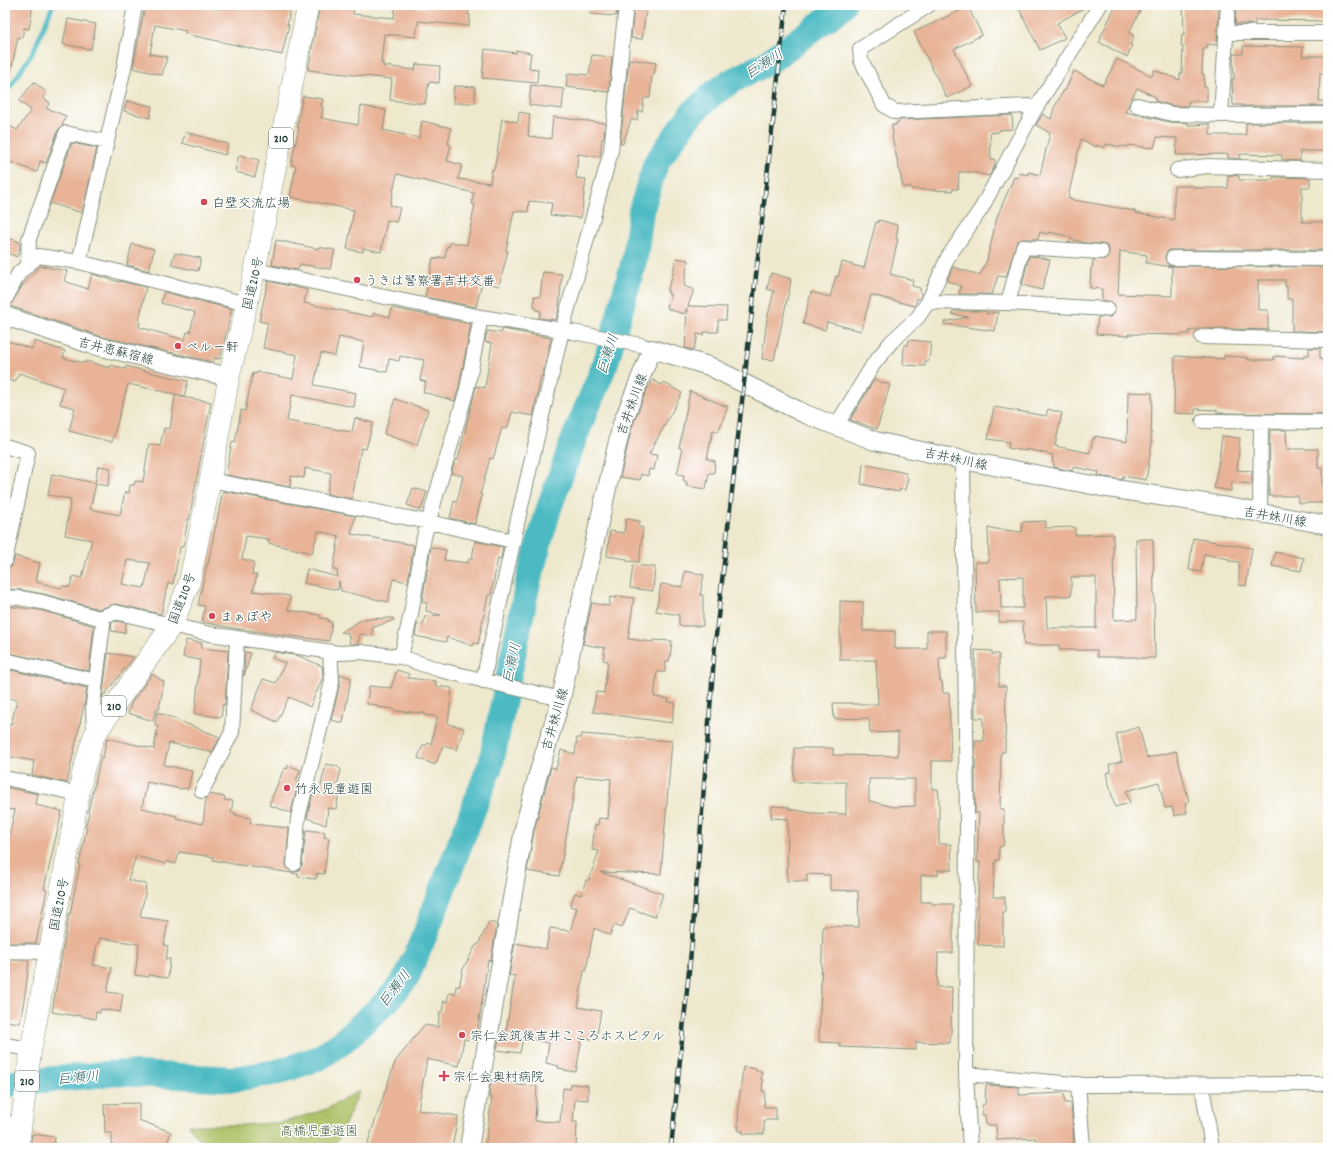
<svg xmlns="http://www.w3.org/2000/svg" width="1333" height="1153" font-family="Dekko,'Klee One',sans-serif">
  <rect width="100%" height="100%" fill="#fff"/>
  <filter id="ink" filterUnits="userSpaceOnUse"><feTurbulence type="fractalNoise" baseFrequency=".025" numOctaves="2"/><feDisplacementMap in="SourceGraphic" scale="8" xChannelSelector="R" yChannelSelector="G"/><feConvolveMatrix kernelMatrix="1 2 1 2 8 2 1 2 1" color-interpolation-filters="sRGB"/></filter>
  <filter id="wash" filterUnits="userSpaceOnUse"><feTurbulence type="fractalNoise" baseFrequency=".012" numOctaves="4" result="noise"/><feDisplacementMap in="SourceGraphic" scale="16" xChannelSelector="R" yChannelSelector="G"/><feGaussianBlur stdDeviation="0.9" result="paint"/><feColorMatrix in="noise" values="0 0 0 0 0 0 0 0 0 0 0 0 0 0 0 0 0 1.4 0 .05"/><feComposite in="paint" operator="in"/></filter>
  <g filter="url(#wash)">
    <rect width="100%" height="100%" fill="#eee8cd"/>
    <path fill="#acbf63" stroke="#667e4c" d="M360,1090L338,1140L331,1148H206L188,1125H243L284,1122L327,1109Z"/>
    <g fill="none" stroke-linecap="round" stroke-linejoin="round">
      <path stroke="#4bbac3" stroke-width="4.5" d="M5,95L34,50L53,5"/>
      <path stroke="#4bbac3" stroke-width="26" d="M5,1086L13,1083L118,1073L234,1079L278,1072L319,1058L340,1044L389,999L407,977L426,932L491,763L528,582L549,508L575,436L606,362L635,257L641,211L656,163L691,114L714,93L730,82L767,63L836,12L843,5"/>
    </g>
    <g id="blocks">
      <path fill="#e8b396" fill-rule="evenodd" d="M5,5H33L29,29L24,28L22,38L18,37L10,76L5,75Z
        M145,5H201L219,9V7L227,9V5H291L287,25H289L282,55L185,34L186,31L155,25L150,54L167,57L162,75L133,68Z
        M320,5H354L353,14L394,18L395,6L427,8L428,5H470L468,15H470L469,26L418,21L416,37L384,34L381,63H383V66L415,70L416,64L440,66L439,83L429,82L425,104L390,100L392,79L308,70Z
        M591,5H617L616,16L590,14Z
        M634,5H647L642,39L631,38Z
        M1017,5H1090L1057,23L1065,38L1040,50Z
        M1116,5H1143L1129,33L1134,36L1130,45L1132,46L1127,57L1099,42L1101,39L1100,38Z
        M1183,5H1219L1217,45L1207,44V49H1203L1202,74H1204V87H1207V101H1188V106H1173L1155,101L1156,97L1137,88L1125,112L1170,122L1188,123V125L1210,124V135H1246V123H1324V129H1328V151H1300V161L1282,160V155H1278L1240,154V159L1228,158V154L1176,155L1177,138L1157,137L1154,148L1151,147V148L1128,145L1127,147L1122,146L1121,147L1106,144L1104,148L1097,145L1096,147L1081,139L1068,198L1073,199V200L1097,204L1135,211V213L1174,220V186H1194V188H1228V175L1239,176V180H1273V177L1310,178V187H1302V222H1328V250H1169L1166,253L1165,258L1168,265L1173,266L1328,267V332L1292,331V299H1287V286H1285V280H1258V310H1268V330L1202,328L1189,331V334H1182V335L1128,334V336L1096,334L1098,317H1110L1114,314L1115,310V306L1112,302L1102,300V289L1090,288L1091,268H1092L1093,260L1105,259L1109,253V249L1106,245L1102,244L1086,243L1070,239L1071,237L1049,232L1048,234L1040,232L1038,239H1023L1017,241L1006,277L998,276L992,294H959L961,286L947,281L953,267L980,275L987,260L997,217L1014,177L1018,178L1019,173L1028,175V172L1040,175L1050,133L1036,125L1043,114L1051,119L1054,108L1064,90L1065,91L1074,71L1103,85L1117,59L1152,76L1154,70L1180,80V74H1182L1183,46H1181L1182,34H1184ZM1120,251L1147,255L1146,263L1172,267V296L1118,294Z
        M1236,5H1328V21L1255,20V24H1235Z
        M968,7L982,35L954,49L972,86L947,98L914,32Z
        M68,19L96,24L91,49L88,48V49L63,44Z
        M1243,46L1303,47L1302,56H1328V73H1320L1319,101H1324V106H1242V105H1233L1232,79H1234L1233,54H1243Z
        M485,49L516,53V50L531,53L529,68L538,69L537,83L482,78Z
        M592,55L612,57L609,92L566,87L568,73L589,75Z
        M629,59L656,63L654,74H652L650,98H644L642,112L638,111L637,120H631L623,144L620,143Z
        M34,82L47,93L43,98L50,103L46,108L66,116L62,126L58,130L46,163L40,161L37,172L5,160V123L17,130L31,110L19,101Z
        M531,85L564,89L562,109L529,105Z
        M454,86L475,87V103H453Z
        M303,96L323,99L321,106L323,107L321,118L358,125L361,106L386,110L383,130L419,138L422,121L451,128L448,144L451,145L447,161L462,165L458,179L490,183L492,169L494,170L497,154L502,119L518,122L519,112L530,114L528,136L551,139L553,117L605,123L604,138L602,139L600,157L578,154L576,178L586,179L581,218L550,215L552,203L529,201L528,212L514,211L506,251H508L499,286L482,282L476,307L425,297L433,258L439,259V257L445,258L447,246L449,247L450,242L467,245L475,204H472L474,193L397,174L390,205L400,208L396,222L387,220L381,252L363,248V252L347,249L354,210L290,197L296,166L291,165L299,127H297Z
        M127,101L152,106L150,118L124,111Z
        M1012,115L1013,129L999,130V132L990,133L991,159H995V165L989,176L973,172H959L958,189H953V191L911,189V187H903L892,136L893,135L892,125H896V123L899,122V120Z
        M186,132L228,144L225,155L182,143Z
        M72,143L97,148L82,213L50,203Z
        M239,155L259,160L255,177L236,172V170H235Z
        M879,220L897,225V227H898L896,238L898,239L890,274L913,280L912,286L920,288L921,296L920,298L917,299L915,306L871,295L861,331L827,322L825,330L803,324L811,292L830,297L836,276L838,277L842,262L864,268L876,222L878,223Z
        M5,236L19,242L20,247L17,257L5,252Z
        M276,240L318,249V247L335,250L330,269L300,264L298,270L272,265Z
        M132,244L154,249L149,271L127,265Z
        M175,253L201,258L198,271L171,265Z
        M1029,256L1039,257L1050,260L1042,290L1022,285Z
        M676,258L688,260L684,286L694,290L688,306L727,307L726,320H718V332H704V335L697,334V340L693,350L685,348L687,308L684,314L668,309V307H667L671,295L668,294L669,292L667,291L672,278Z
        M41,266L67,271L64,281L88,289L92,274L119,282V281L146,287L139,321H140L139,327L185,340L187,332L190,333L195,312L161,303L164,292L232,309L220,359L214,358L213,362L103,337L10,306L22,286Z
        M543,272L562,274L559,308L556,320L539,318L541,311L536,310V308L534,307V296L540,297Z
        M771,273L791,279L790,281H791L774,360L762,359L767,319L774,291L767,289Z
        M268,281L307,290L304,303L348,312L373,317L374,313L390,317L392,308L471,324L459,387L455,401L423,392L426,382L420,380L424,360L400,356L399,361L389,359L387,372L360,367L364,342L339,337L335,356L321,353L314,385L356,393L354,407L292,395L287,421L352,432L355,418L373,423L366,449L361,448L352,499L327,494L331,473L305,468L304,478L291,476L290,487L226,475L232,442L235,443L241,410L245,411L253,373L256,374L257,372L293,379L297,355L263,348L268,323L259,321Z
        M953,311H987L986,314L998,312L995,331L944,324V322L968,317L952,314Z
        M502,329L551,338L542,377L541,376L533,416L512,412L507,429L502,428L493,459L490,458L480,495H482L475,524L450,518L454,501L457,502L463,476L451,473L455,460H458L476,386L485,388L492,343L485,342L487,331L500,333L502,332Z
        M5,340L32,349L35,341L46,345L65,351L63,358L85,363L86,361L110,368L111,365L126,369V366L149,372L188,381L184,396L128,384L112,442L69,431L75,408L60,404L64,388L19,373L15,382L5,379L8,367L5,366Z
        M909,340L931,342L929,361H925V366L903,365L904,345H908Z
        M1309,348H1320V358L1328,359V414L1217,413V410L1195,409V414L1174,413L1175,356L1224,359V356L1241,357L1248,358V360H1274V356L1304,358V355H1309Z
        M653,380L661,385L663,382L682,393L649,454L657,455L654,470L649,469L648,476L641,474L640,480L620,477L632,427L646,391Z
        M874,380L890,385L877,429L850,420Z
        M690,391L728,407L718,432L713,430L707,459L715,461L714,473H709L706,489L686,486L687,482L683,480L684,475L677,474L682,452L681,448H679Z
        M1128,392L1152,393L1151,442H1152L1146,480L1123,476L1122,480L1098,476L1099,472L1073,467L1072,471L1054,467V463L1052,462L1053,455L1026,449V451L1008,448L1009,442L988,439L994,407L1046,416L1048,409L1062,413L1055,446L1090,453L1093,438L1095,439V436L1127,442Z
        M175,396L211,402L192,504L189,520L188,519L183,547H180L173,584L168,583L161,614L116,604L99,609L44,594L21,590L5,589L6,569L12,566L15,556L40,563L36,582L61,588L62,586L70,587L73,576L82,578L92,540L65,535L71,499L48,495L52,474L95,483L98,466L111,468L108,486L96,484L90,509L120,515L125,492L129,493L130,485H134L135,481L143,482L149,444L160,446L164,428L170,429ZM127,560L150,563L144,588L122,584Z
        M395,399L428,410L417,445L384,434Z
        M1270,430H1286L1287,449H1318V468H1322V486H1328V503H1298V496H1269Z
        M1222,436L1240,438L1237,470L1252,471V484L1232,482L1231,491L1214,488L1218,466Z
        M863,464L906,473V476L908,478L905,490L900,489L899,492L861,484Z
        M413,488L427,492L421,510L407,505Z
        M223,491L355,516L351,534L414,545L408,582L393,579L388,602L341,591L339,581L338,590L304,583L307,569L338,577L337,570H333L339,536L318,531L312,553L268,543L269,539L246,536L242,559L254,562L252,574L257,575L253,591L290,596L288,610L320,615V618L328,619V621L332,622L329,641L238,629L202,622L205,606L198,605L207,564H208Z
        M626,519L640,521L639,527L643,528L639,562L626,561L627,559L607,556L610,531L624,533Z
        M1046,521V528L1075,527V535L1113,534L1114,620L1137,619L1136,539H1153L1155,658H1137V657H1097V650H1059V645H1024L1023,622H999V612H976L975,562H989L988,528L1022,532V522ZM1023,577V608H1001L1000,578ZM1071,577H1096V628H1047L1046,596H1071Z
        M1193,538L1252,548L1246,586L1239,585V562L1228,561L1229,559L1204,554L1201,572L1189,570Z
        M475,541L503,547L501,559L498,558L491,595H488L478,644L474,643L473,646L447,637L446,642L415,636L417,624L423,625L425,616L441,615L426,611L427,603L422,602L431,547L446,550L444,560L468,563L469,559H472Z
        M1275,552L1304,558L1301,571L1272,566Z
        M633,565L655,567L653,591L630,588Z
        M685,571L704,575L700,595H703V626H679V615L656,611L661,584L682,587Z
        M617,596L634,598L628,639L653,642V640L672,641L670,657L669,661H666L665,672H657L654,697L669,699L668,702L675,703L672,723L593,712L596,692L604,693L608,661L603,660L605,648L583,644L592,603L609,606L610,597L616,598Z
        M840,601L863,602V631H895V649H927V631H946V658H939L940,681H942L943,693H949L951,761H932V789H938L939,797V844H951L952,870H938V875H921V902H932V904H953V953H938L937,987H952L951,1036H950V1043L916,1042V1050L840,1047V1043L819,1042L823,926L859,927L858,891L830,890V875L807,874V881H787L788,819L771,818L772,806L789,807V809L812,813L846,814V782H794V748H833V755L898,756V732L870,733L869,718L834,719L833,703H852V704H878L876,660H840ZM869,779H915V806L894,807L869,801Z
        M5,606L40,610L94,626L89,671L5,652Z
        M393,618L394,620L372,628L373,636L360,634L358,644H350L348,633L341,632L363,619Z
        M116,621L126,623L125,633L111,631L112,622Z
        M186,640L202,643L201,648L228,651L225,705L223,704L221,717L195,714L200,660L183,657Z
        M975,650L992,651V654H999V686H1006L1005,752H1001L1000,809H1004V842L1003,846L999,847V860H996V862H995L993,897H1005V912H1003V946L978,945V898L980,862H977L979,813H975V741H984L983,718H975Z
        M245,652L251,653L244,676Z
        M275,652L299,656L322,666L323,677L310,707L289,697L277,722L251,710L263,679L276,683L285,663L272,658Z
        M108,653L134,657L102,698Z
        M11,670L87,688L84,705L67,783L32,775L34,761L5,756V724L11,725L17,700L5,697Z
        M397,670L409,674L408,678L436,681L435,686L452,688L448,724L464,728L457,750L443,746L435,765L418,758L423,745H427L428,743L431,744L437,717L425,715V713L394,711V709L377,707V705L367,704L369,686L391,688Z
        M152,674L164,682L159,710L156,709L153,721L128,713L132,702Z
        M340,674L351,678L343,723L331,720L340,683Z
        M157,712L220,737L212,753L204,750L169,743L164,765L192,771L188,789L183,788L182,789L147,782L142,808L177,816L176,818L203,824L206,798L210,794L225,797L224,800L233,801L231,813H236L235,815L251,818L250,824L289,828L286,864L287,868L293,872L298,871L302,865L306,830L325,832L324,837L329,838L324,874L317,873L316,879L298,877V874L233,864L213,860L214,857L179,852L176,864L167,861L166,864L136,856L128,880L146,884L145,889H146L140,917L168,921L164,945L168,946L166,959H170L168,978L149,975V977L135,975L139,944L100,938L99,943H97L93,965L112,968L107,992L123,994L120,1012L101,1009L100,1013L96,1012L95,1019L76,1015V1016L52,1012L69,913L70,914L80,864H79L87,827H85L89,814L88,812L101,757H103L107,738L154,749L158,726L155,725Z
        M1139,727L1147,758L1176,751L1189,802L1185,803L1187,813L1175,816L1172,807L1165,808L1159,782L1126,791L1130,803L1115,807L1106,773L1111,772L1109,765L1122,761L1116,734Z
        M582,734L672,741L661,874L600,872L663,894L655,917L630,908L622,928L614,925L610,935L594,928L586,971H584L578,1007L601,1011L596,1040L582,1037L576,1072L564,1070V1069L558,1068L559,1066L546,1063L549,1043L523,1038L520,1053L497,1050L499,1037L505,1038L515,976L509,975L515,943L546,949L550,928L570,931L577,908L570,906L575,893L581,895L586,880H589L599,851L592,850L595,825H598L599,818L608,819L611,779L577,776L559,876L527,871L534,831L551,767L556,769L561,750L575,754L577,738H581Z
        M326,764L337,766L341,770L337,786H340L336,809L328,808L326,825L307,818L314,787L320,789Z
        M288,765L300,770L296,781L298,782L291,813L269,805L284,768L287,769Z
        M5,787L38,794L36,805L62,811L44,889L47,890L36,943H5V845H7L15,810L5,809Z
        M489,922L497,924L491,961L488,960L476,1041L464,1039L459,1066L427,1059L418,1110L458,1116L452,1148H366L395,1062L424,1025L438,1027L440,1012H442L444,1001L447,1002L449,993L455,994L456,986L459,987L463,969L476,945H478Z
        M5,960H29L26,988L20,1023L5,1021Z
        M743,1067L757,1069L756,1071H762L761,1080H763L762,1091H765L764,1107H776V1120H764V1134H743V1131H739L738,1125L739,1102Z
        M491,1080L516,1083V1085L537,1086L535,1121L560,1122L563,1088L570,1089L571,1084L588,1085V1100L575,1099L573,1122H577L576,1148H485L492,1097H489Z
        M986,1085L1019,1087V1095L1064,1093L1065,1103H1071L1074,1146L1054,1148H1036V1138L997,1140L996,1125H986L985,1115H982V1105L985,1104Z
        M139,1103V1120L171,1132L165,1148H112V1133H105L104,1104Z
        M32,1134L55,1137L53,1148H30Z"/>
    </g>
  </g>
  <g filter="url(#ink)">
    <use href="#blocks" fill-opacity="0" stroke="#869280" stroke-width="1"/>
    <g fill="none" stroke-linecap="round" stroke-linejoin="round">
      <g stroke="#869280" stroke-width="16">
        <path id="minor" d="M929,5L860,49L861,60L884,105L895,112L1028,106L1034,111
          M1226,33H1328
          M1137,105L1172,114L1221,115L1228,5
          M1221,115L1328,114
          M1177,170L1207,166L1328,170
          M1173,258L1328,259
          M79,262L124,68L135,5
          M28,265L29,239L66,133L107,142
          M255,270L481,317L562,330L641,345L652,349
          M5,300L19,273L38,256L79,262L247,304
          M928,302L1008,303L1107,309
          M1008,303L1023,247L1101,252
          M1202,337L1328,340
          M1203,421L1328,422
          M836,426L873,365L891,342L918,317L928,302L948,257L981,209L1034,111L1100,5
          M5,446L28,453L5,561
          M963,460L967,822L966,1074L970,1148
          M210,480L429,522L513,541
          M1260,513L1261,422
          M5,597L20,598L42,602L99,618L115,612L210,634L339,653L361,652L401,657L440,670L561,699
          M401,657L411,614L424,537L467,389L481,317
          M5,660L96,681
          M483,681L518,519L562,330L611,151L626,5
          M94,736L93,705L104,616
          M5,778L79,794
          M202,791L232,732L237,638
          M294,864L298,818L332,681L330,652
          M5,951L49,952
          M5,1045L31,1049
          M966,1074L1085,1085L1328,1084
          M1078,1084L1083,1148
          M1202,1085L1212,1148
          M5,1125L21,1121"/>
      </g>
      <g stroke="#869280" stroke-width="20">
        <path id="major" d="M5,316L93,345L229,377
          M469,1148L524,829L537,778L561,699L585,583L622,424L652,349L709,366L805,414L875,441L963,460L1102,487L1211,504L1328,525"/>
      </g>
      <g stroke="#869280" stroke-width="22">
        <path id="highway" d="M18,1148L31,1049L83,772L94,736L117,702L172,625L189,584L207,497L229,377L255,270L308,5"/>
      </g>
      <use href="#minor" stroke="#fff" stroke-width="14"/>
      <use href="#major" stroke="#fff" stroke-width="18"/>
      <use href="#highway" stroke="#fff" stroke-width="21"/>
      <g stroke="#1f3d34" stroke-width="4.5">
        <path id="rail" d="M671,1148L692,941L715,644L786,5"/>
      </g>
      <use href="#rail" stroke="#fff" stroke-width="3" stroke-dasharray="9" stroke-linecap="butt"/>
    </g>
  </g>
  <g fill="#d1495b" stroke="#fff" stroke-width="1.5">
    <circle cx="204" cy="202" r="4"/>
    <circle cx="357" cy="280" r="4"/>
    <circle cx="178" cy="346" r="4"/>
    <circle cx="212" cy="616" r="4"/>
    <circle cx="287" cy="788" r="4"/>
    <circle cx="462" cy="1035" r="4"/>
    <path d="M442 1070h4v4h4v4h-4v4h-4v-4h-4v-4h4z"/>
  </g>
  <g text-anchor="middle" stroke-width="3" stroke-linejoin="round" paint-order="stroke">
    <g fill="#fff" stroke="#627771" stroke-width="1">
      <rect x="269" y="128" width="24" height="20" rx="3"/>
      <rect x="102" y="696" width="24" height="20" rx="3"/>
      <rect x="15" y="1071" width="24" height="20" rx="3"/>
    </g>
    <g font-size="12" font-weight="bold" fill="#1f3d34">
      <text x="281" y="142">210</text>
      <text x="114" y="710">210</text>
      <text x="27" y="1085">210</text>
    </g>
    <g font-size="13" fill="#1f3d34" stroke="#fff" text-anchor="start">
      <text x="212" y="207">白壁交流広場</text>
      <text x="365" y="285">うきは警察署吉井交番</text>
      <text x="186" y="351">ペルー軒</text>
      <text x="220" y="621">まぁぼや</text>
      <text x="295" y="793">竹永児童遊園</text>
      <text x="470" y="1040">宗仁会筑後吉井こころホスピタル</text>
      <text x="453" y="1081">宗仁会奥村病院</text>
    </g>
    <g font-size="13" fill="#1f3d34" stroke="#fff">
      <text transform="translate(252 283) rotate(-77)" y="5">国道210号</text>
      <text transform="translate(116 350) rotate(14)" y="5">吉井恵蘇宿線</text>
      <text transform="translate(631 404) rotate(-70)" y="5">吉井妹川線</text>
      <text transform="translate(956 458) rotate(12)" y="5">吉井妹川線</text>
      <text transform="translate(1275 516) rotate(10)" y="5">吉井妹川線</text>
      <text transform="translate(181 598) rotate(-69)" y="5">国道210号</text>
      <text transform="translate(554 719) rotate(-74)" y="5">吉井妹川線</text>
      <text transform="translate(58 904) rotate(-79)" y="5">国道210号</text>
    </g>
    <g font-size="13" fill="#496442" stroke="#fff">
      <text x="319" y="1135">高橋児童遊園</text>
    </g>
    <g font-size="14" font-style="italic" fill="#2c625f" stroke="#fff">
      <text transform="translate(764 63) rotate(-33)" y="5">巨瀬川</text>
      <text transform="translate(607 354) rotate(-72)" y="5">巨瀬川</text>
      <text transform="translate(511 663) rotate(-78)" y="5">巨瀬川</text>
      <text transform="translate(394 988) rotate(-52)" y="5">巨瀬川</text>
      <text transform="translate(78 1077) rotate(-5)" y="5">巨瀬川</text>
    </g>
  </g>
  <rect width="1333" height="1153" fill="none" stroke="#fff" stroke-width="20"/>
</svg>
